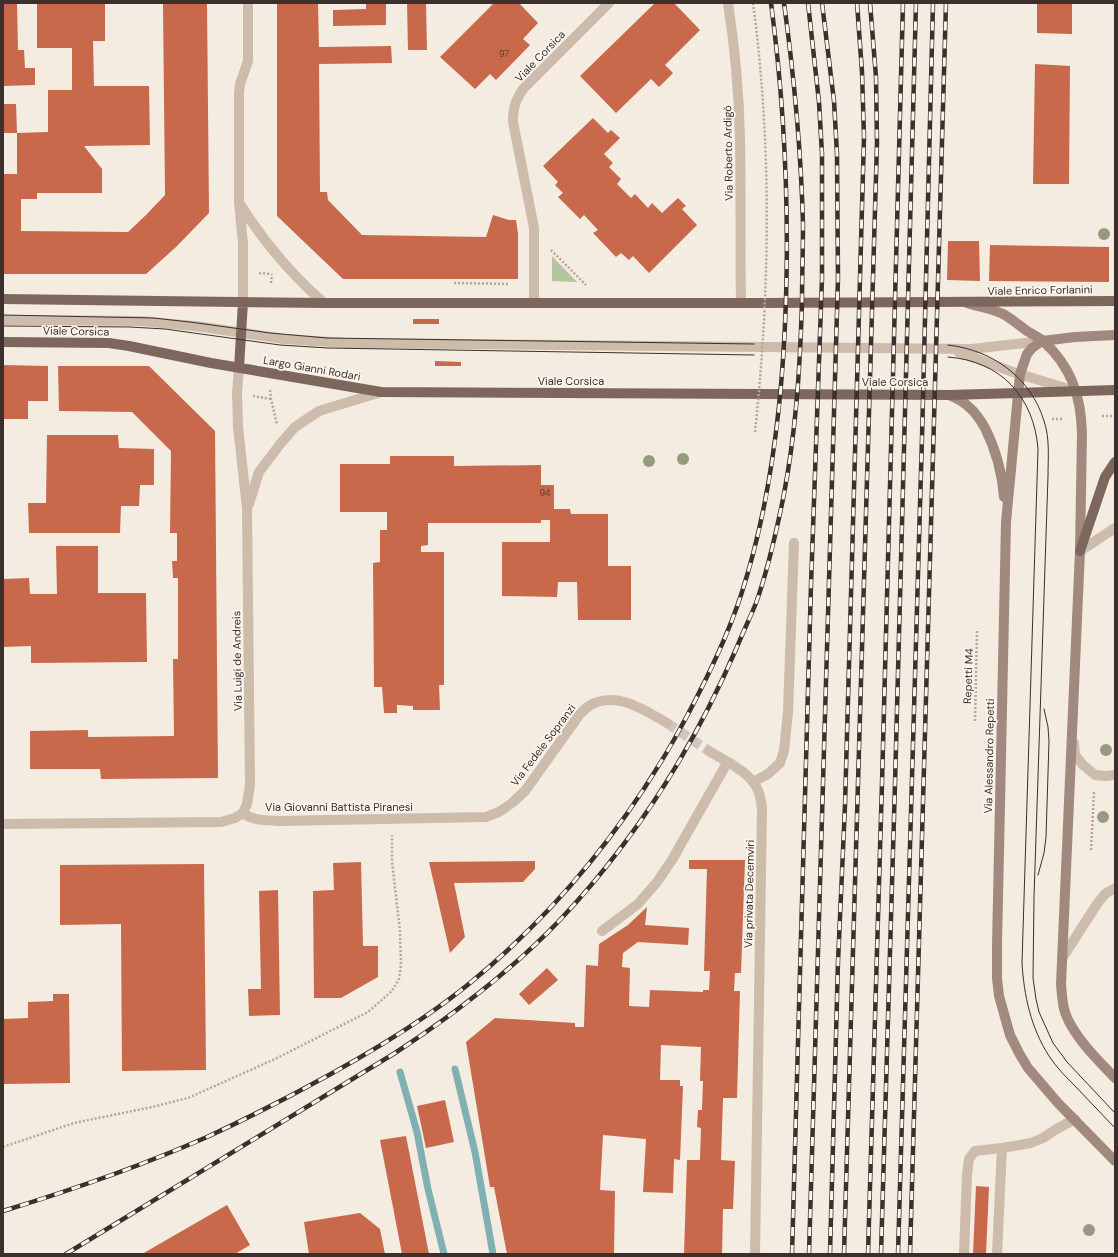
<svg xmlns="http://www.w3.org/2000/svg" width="1118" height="1257" font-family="'DM Sans',sans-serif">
  <rect width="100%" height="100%" fill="#f4ebe1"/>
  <path fill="#b8c4a0" d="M552,256L577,282L552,281Z"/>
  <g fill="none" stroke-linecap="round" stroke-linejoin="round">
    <path stroke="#7fb0b2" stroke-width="7" d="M455,1069L475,1152L493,1254
      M400,1072L417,1132L428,1189L444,1254"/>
  </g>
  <path fill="#c8694b" d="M3,3H17L18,50H24L25,68H35V85L3,86Z
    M37,3H105V41H93L94,86H149L150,145L84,146L102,169V193H37V199H21V231L128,232L146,215L165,195L163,3H207L209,213L176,247L146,274H3V174H17V133L48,132V90H72V48H37Z
    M277,3H318L319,47L391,46L392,63L319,64L320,192H327L328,200L362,235L486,237L493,215L509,220H516L518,234V279H343L277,216Z
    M366,3H386V25L333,26V10L366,9Z
    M407,3H426L427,50H408Z
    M494,3H519L538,23L523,39L530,45L496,80L490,74L475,89L440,57Z
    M655,3H674L700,30L665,65L673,73L659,87L651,79L616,113L580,76Z
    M1037,3H1072V34L1037,33Z
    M1035,64L1070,66L1069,184H1033Z
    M3,104H16L17,133H3Z
    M593,118L608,133L611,130L620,138L604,154L613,163L609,167L621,179L617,184L631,198L635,194L648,208L652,203L662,213L678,198L686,206L682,209L697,225L649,273L633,256L629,260L621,253L616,257L593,233L598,230L584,215L580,219L558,197L563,193L555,185L558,182L543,166Z
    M948,241H979L980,281L947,280Z
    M990,245L1109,247V282L989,281Z
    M413,319H439V324H413Z
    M435,361L461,362V366H435Z
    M3,365L48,366V401H28V419H3Z
    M58,366H149L215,431L218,778L101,779L100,769H30V731L88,730V737L174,736L173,659H178V578H173L172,561H177V533H170L171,451L132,412L59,411Z
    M47,435H118L119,448L154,449V485H140L139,506H121L120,533H29L28,503H46Z
    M390,456H454V466L541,465V485H554V509H570L571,514H608V566H631V620H578L577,582H558L557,597L502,596V542H550V520H541V523H428V545L421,546V552H444V685H439L440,710H413V706L397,705V713H384L382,687H374L373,563L380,562V530H387V512H340V464H390Z
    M56,546H98V593H146L147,662L31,663V646L3,647V579L29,578L30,594H57Z
    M689,860H745L741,973H735L734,991H740L737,1098H723L721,1160L735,1161L733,1209H723L722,1254H684L687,1160H700L701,1128L697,1127L698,1110H702L703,1081H700L701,1047L661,1045L660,1080H680V1086H683L680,1160L674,1159L673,1193L643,1192L646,1139L603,1135L600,1190L615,1191L614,1254H507L494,1187H490L466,1042L495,1018L575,1023V1027H584L586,965L598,966L599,944L628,925L647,907L645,925L689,928L688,945L638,942L623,953L622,967L630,968L629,1006L649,1007L650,990L703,992V990H709L710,971H704L707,869H689Z
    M535,861V869L523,882L454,883L465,937L450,953L429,862Z
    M361,862L363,946H378V977L341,998H314L313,891L334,890L333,863Z
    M204,864L206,1070L122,1071L121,924L60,925V865Z
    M278,890L280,1015L249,1016L248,989H261L259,891Z
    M547,968L558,980L529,1005L519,994Z
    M53,994H69L70,1083L3,1084V1019L28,1018V1002L53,1001Z
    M445,1100L454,1142L426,1148L417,1106Z
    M406,1136L429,1254H402L380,1140Z
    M976,1186L989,1187L986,1254H973Z
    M227,1205L250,1245L235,1254H142Z
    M360,1213L380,1229L385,1254H309L304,1222Z"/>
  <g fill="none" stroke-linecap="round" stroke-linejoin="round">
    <path stroke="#cfc6bd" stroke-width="10" stroke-dasharray="10 5" stroke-linecap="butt" d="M667,723L709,751"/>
    <path stroke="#b9a596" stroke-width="2.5" stroke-dasharray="2 2" stroke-linecap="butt" d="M551,250L586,285
      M259,273L271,274
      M271,283L272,274
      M454,283L510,284
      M270,390L271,399L277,424
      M253,396L271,399
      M1102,416H1115
      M1052,419H1064
      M975,721L977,631
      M1091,850L1094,792
      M3,1147L74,1123L152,1107L188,1098L275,1059L368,1012L392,991L399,979L401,965L400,931L392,861V835"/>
    <path stroke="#cdbbac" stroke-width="10" d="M3,320L142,321L203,327L284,339L346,343L972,349L1042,341
      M958,352L1013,372L1075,391
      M753,782L768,774L780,763L784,751L788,712L794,543
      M602,931L638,904L657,882L672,860L727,763
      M964,1254L967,1174L969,1159L975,1151L1002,1148L1031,1143L1043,1138L1055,1130L1075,1119
      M997,1254L1002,1148"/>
    <path stroke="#cdbbac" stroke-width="10" d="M728,3C735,48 739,93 740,139C741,194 740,248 741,303
      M240,204C263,241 291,274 324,303
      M243,302V244L239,202V94L240,84L248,61V3
      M534,303V228L513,122C513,108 515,101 523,89L609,3
      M239,368L237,393L238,427L247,508L250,784L247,804L243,813
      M249,504L259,472L281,443L295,427L319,411L381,392
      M1080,551L1115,528
      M1074,743L1075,755L1083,765L1095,775L1106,776L1115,775
      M709,751C726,762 752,772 759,793C761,798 761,803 762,808L755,1254
      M243,813C253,821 267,820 279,821L486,817L499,812L512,803L525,791L580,714C583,711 586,708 589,706C616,690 644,710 667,723
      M3,824L221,822L235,818L243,813
      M1063,957L1097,904L1105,894L1115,888"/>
    <path stroke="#a18a7d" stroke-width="10" d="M967,303C979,307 994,309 1005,315C1013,320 1020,326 1027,331C1032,334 1038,337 1043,341C1071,366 1081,396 1082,433L1080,551L1061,984C1062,994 1062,1006 1066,1015C1075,1038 1098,1060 1115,1078
      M1115,335L1075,337L1042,341L1032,348L1027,354L1020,374L1006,522L997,945V978L999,996L1010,1035L1019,1053L1028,1068L1058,1103L1115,1161
      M949,395C957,398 964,402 970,408C977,414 981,421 985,428C996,450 1002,472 1004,497"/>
    <path stroke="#7d675c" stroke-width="10" d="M3,299L324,303H756L1115,301
      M3,342L109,343L129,346L211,363L381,392L949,395L1115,390
      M239,368L243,302
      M1080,551L1105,477L1115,462"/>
    <path stroke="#3b302b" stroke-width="1" d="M3,315L153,318L190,322L270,333L327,338L754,344
      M3,326L130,327L165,329L280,345L328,348L754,355
      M948,345C993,350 1031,378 1044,421C1050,438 1048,458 1048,476L1034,897L1033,978L1036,999L1039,1012L1053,1043L1067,1062L1115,1113
      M948,357C1001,361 1034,397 1038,449L1022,963C1024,996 1031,1028 1049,1056C1056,1067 1066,1077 1075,1086C1088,1100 1102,1114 1115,1128
      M1038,875L1044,853L1046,837L1049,741L1048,727L1044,709"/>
    <g stroke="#3b302b" stroke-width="4.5">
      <path id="rail" d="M3,1211C72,1190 141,1166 207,1137C248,1118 289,1097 329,1075C378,1048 426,1019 470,983C553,915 622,831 675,738C700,693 726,642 742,592C772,498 783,398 786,299C789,200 784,101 771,3
        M66,1254L395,1053C453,1015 510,972 558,922C635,841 693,749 737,647C743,632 750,618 756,603C768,570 776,533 783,499C796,433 800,368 802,302C802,276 803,250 803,224C801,150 794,76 784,3
        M792,1254L811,585L822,278V154L819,102L808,3
        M809,1254L838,278L837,154L834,101L822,3
        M830,1254L838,962L845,805L864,137L862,72L857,3
        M844,1254L877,143L876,77L870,3
        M868,1254L882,783L903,3
        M881,1254L895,784L916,3
        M898,1254L922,438L933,3
        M910,1254L946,3"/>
    </g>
    <use href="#rail" stroke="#fbf5ee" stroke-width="3" stroke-dasharray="9" stroke-linecap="butt"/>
    <path stroke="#b9a596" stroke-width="2.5" stroke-dasharray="2 2" stroke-linecap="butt" d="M753,3C772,145 770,290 755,432"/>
  </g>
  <g fill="#969b7f">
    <circle cx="1104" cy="234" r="6"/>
    <circle cx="683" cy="459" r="6"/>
    <circle cx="649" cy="461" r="6"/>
    <circle cx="1106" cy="750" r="6"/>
    <circle cx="1103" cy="817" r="6"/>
    <circle cx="1089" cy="1230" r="6"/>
  </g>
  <g text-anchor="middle" stroke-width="3.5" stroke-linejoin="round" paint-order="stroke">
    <g font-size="9" fill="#5e3e33">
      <text x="504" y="57">97</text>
      <text x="545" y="496">94</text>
    </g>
    <g font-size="11" fill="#3b302b" stroke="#fbf5ee">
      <text transform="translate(540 56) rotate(-46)" y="4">Viale Corsica</text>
      <text transform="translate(728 153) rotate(-91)" y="4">Via Roberto Ardigò</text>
      <text transform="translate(1040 290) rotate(-1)" y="4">Viale Enrico Forlanini</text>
      <text transform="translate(76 331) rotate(1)" y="4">Viale Corsica</text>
      <text transform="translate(312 368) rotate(10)" y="4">Largo Gianni Rodari</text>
      <text x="571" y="385">Viale Corsica</text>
      <text x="895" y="386">Viale Corsica</text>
      <text transform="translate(237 661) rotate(-91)" y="4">Via Luigi de Andreis</text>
      <text transform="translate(968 676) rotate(-88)" y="4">Repetti M4</text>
      <text transform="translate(543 745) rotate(-53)" y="4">Via Fedele Sopranzi</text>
      <text transform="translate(989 756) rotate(-89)" y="4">Via Alessandro Repetti</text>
      <text x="339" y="811">Via Giovanni Battista Piranesi</text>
      <text transform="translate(749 894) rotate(-89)" y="4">Via privata Decemviri</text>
    </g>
  </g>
  <rect width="1118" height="1257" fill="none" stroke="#3b302b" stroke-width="8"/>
</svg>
